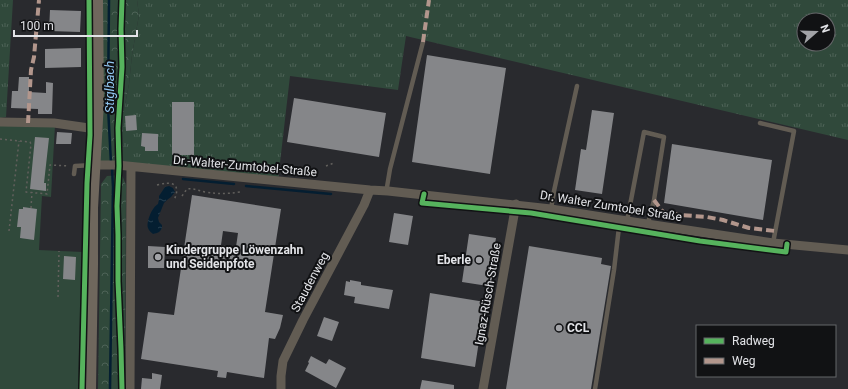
<svg xmlns="http://www.w3.org/2000/svg" width="848" height="389" font-family="Roboto,sans-serif">
  <defs>
    <pattern id="grass-tufts" width="24" height="20" patternUnits="userSpaceOnUse"><rect width="24" height="20" fill="#30493b"/><path d="M3 7l-1-3M5 7V3M7 7l1-3M15 17l-1-3M17 17v-4M19 17l1-3" fill="none" stroke="#4e6357"/></pattern>
    <pattern id="forest-crowns" width="20" height="18" patternUnits="userSpaceOnUse"><rect width="20" height="18" fill="#30493b"/><path d="M2 6a3 3 0 1 1 6 0M12 15a3 3 0 1 1 6 0" fill="none" stroke="#4e6357"/></pattern>
    <pattern id="water-ripples" width="26" height="14" patternUnits="userSpaceOnUse"><rect width="26" height="14" fill="#041e31"/><path d="M2 4q2-2 4 0t4 0M15 11q2-2 4 0t4 0" fill="none" stroke="#283f4f"/></pattern>
  </defs>
  <rect width="100%" height="100%" fill="#292a2e"/>
  <path fill="url(#grass-tufts)" fill-rule="evenodd" d="M0,0H13L6,117L0,118Z
    M137,0H848V140L406,36L398,90L290,76L278,180L122,165L123,115L129,84L132,55L139,15ZM804,20H828V44H804Z"/>
  <path fill="url(#forest-crowns)" d="M100,0H137L139,15L132,55L129,84L123,115L122,165L96,164Z
    M122,175L126,185L125,389H98L101,184L107,176Z"/>
  <path fill="#30493b" d="M55,125L51,197L42,196L39,250L83,252L82,326L79,389H0V126Z"/>
  <path fill="url(#water-ripples)" d="M169,186L173,188L175,192L171,197L167,200L164,203L158,218L159,222L162,225V228C160,232 158,233 153,234C151,232 149,231 148,228C146,222 152,207 158,204L159,199V196L165,187Z"/>
  <g fill="none" stroke-linecap="round" stroke-linejoin="round">
    <path stroke="#041e31" stroke-width="2.5" d="M109,0L108,107L111,163
      M183,179L234,184
      M246,186L331,194
      M110,389L113,187L112,168"/>
  </g>
  <path fill="#858689" fill-rule="evenodd" d="M50,10L81,11L80,32L49,31Z
    M81,48V67L45,68V49Z
    M427,55L506,68L490,174L412,162Z
    M19,77H29V92L46,93V82L53,83L52,114H38V109L11,108L12,91H18Z
    M294,98L386,113L379,157L287,142Z
    M172,102H194V155H172Z
    M592,110L614,113L602,194L575,190L581,149L586,150Z
    M136,115L137,130L126,131L125,116Z
    M57,132L72,133L71,144H56Z
    M142,133L158,134V151H145V147L141,146Z
    M35,137L49,138L44,183H46V191L30,189Z
    M672,144L772,160L763,220L664,203Z
    M192,195L281,209L265,312L283,315L280,328L275,339L269,338L264,378L227,372L226,378L217,377L218,371L141,359L148,312L174,315ZM223,231L238,233L236,247L221,245Z
    M23,207L37,209L34,240L20,238L21,227H17L19,209H23Z
    M394,213L413,216L408,245L389,242Z
    M469,234L496,238L488,286L462,282Z
    M148,246L165,247L164,268H148Z
    M529,246L602,258L601,264L611,266L591,389H506Z
    M64,256L76,257L75,280L63,279Z
    M350,280L361,282V285L393,290L389,309L354,303L355,297L344,295L346,281L350,282Z
    M430,293L485,302L475,367L421,358Z
    M324,317L339,322L332,341L317,336Z
    M311,356L326,364L329,359L346,368L336,388L305,371L309,363L308,362Z
    M152,373L162,375L160,389H141L142,378L152,379Z
    M422,380L454,385V389H420Z"/>
  <g fill="none" stroke-linecap="round" stroke-linejoin="round">
    <path stroke="#62605d" stroke-width="1.5" stroke-dasharray="2 3" stroke-linecap="butt" d="M0,139L30,142L31,144L26,192L47,194L50,165L69,166
      M326,166L334,163
      M157,185C171,181 182,183 174,200
      M182,196L187,189C194,188 199,191 205,192C219,194 226,194 240,192
      M31,208L32,192
      M9,231L19,141
      M58,297L59,251"/>
    <path stroke="#625c53" stroke-width="4.5" d="M760,123L794,131L773,243
      M74,174L75,166L94,165
      M388,191L387,187L390,169L423,42
      M551,209L554,191L577,86
      M595,389L614,270L619,227L627,221L644,132L664,137L654,200L648,223"/>
    <path stroke="#625c53" stroke-width="9" d="M0,122L54,123L96,129
      M94,165H117L370,190L388,191L551,209L627,221L773,243L848,250
      M130,389L131,167
      M281,389V376L283,361L303,320L364,205L370,190
      M483,389L516,204"/>
    <path stroke="#6f675d" stroke-width="12" d="M90,389L92,265V208L98,102L97,0"/>
    <path stroke="#b2968c" stroke-width="4" stroke-dasharray="8 4" stroke-linecap="butt" d="M423,42L429,0
      M28,123L31,70L34,57L39,0
      M654,200L663,212L680,215L707,217L723,220L749,228L775,231"/>
    <g stroke="#111214" stroke-width="8">
      <path id="cycleway" d="M424,194L422,203L531,213L700,241L786,252L787,244
        M82,389L87,183L90,135L89,0
        M122,389L121,349L118,281V235L117,206L119,166L118,128L122,67L121,29L122,0"/>
    </g>
    <use href="#cycleway" stroke="#56b35d" stroke-width="5"/>
  </g>
  <g fill="#a2a3a7" stroke="#111214" stroke-width="1.5">
    <circle cx="158" cy="257" r="4"/>
    <circle cx="479" cy="260" r="4"/>
    <circle cx="559" cy="328" r="4"/>
  </g>
  <g text-anchor="middle" stroke-width="4" stroke-linejoin="round" paint-order="stroke">
    <g font-size="12" fill="#e3e4e8" stroke="#111214">
      <text transform="translate(245 166) rotate(5)" y="4">Dr.-Walter-Zumtobel-Straße</text>
      <text transform="translate(611 206) rotate(9)" y="4">Dr. Walter Zumtobel Straße</text>
      <text transform="translate(310 282) rotate(-62)" y="4">Staudenweg</text>
      <text transform="translate(488 294) rotate(-80)" y="4">Ignaz-Rüsch-Straße</text>
    </g>
    <g font-size="12" font-weight="bold" fill="#e3e4e8" stroke="#111214" text-anchor="start">
      <text x="166" y="254">Kindergruppe Löwenzahn<tspan x="166" dy="14">und Seidenpfote</tspan></text>
      <text x="471" y="264" text-anchor="end">Eberle</text>
      <text x="567" y="332">CCL</text>
    </g>
    <g font-size="13" font-style="italic" fill="#92c7f3" stroke="#111214">
      <text transform="translate(109 87) rotate(-90)" y="5">Stiglbach</text>
    </g>
  </g>
  <rect x="696" y="325" width="140" height="52" fill="#111214" stroke="#656669"/>
  <rect x="704" y="338" width="20" height="6" fill="#56b35d" stroke="#656669"/>
  <text x="732" y="345" font-size="12" fill="#e3e4e8">Radweg</text>
  <rect x="704" y="358" width="20" height="6" fill="#b2968c" stroke="#656669"/>
  <text x="732" y="365" font-size="12" fill="#e3e4e8">Weg</text>
  <g transform="translate(816 32) rotate(70)"><circle r="19" fill="#111214" stroke="#656669"/>
  <path d="M0-3L7 15L0 10L-7 15Z" fill="#a2a3a7"/>
  <text y="-6" font-size="11" font-weight="bold" text-anchor="middle" fill="#e3e4e8">N</text>
  </g>
  <path d="M14 30v6h123v-6" fill="none" stroke="#e3e4e8" stroke-width="2"/>
  <text x="20" y="30" font-size="12" fill="#e3e4e8" stroke="#111214" stroke-width="3" paint-order="stroke">100 m</text>
</svg>
